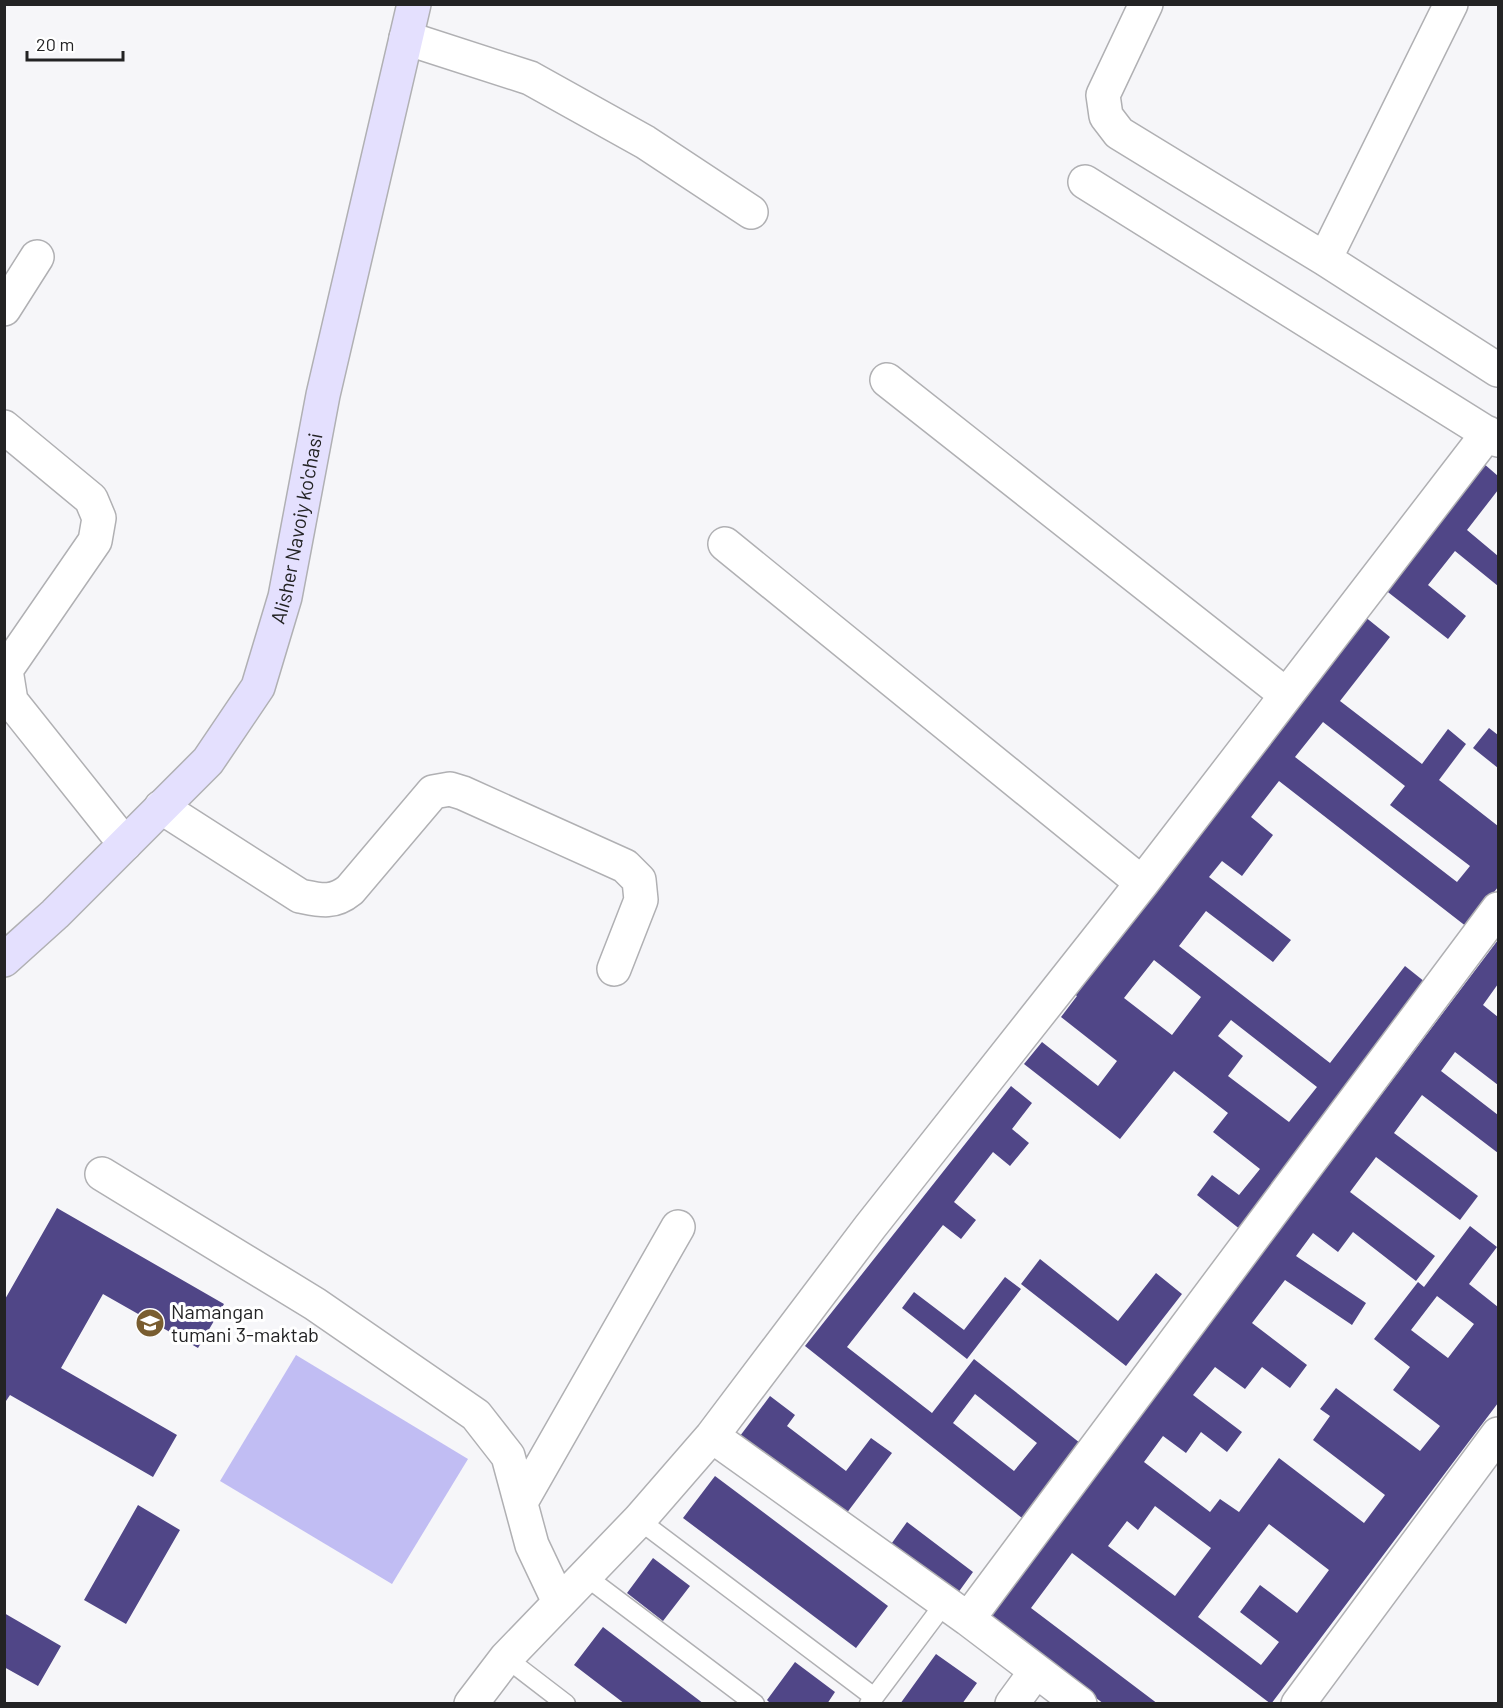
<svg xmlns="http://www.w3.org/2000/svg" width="1503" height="1708" font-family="Barlow,sans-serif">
  <rect width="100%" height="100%" fill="#f6f6f9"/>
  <path fill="#c1bdf3" d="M296,1355L468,1459L392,1584L220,1481Z"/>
  <path fill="#504687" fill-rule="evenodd" d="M1483,463L1498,476V490L1467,530L1498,556V586L1455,551L1428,585L1466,616L1448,639L1384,589Z
    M1364,616L1390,637L1340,701L1422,764L1448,729L1466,744L1439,780L1498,826V887L1467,927L1279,781L1251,817L1273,835L1242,876L1222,861L1209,877L1291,940L1273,962L1206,911L1179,946L1330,1063L1405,966L1430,986L1241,1230L1197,1195L1212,1175L1239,1195L1260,1169L1213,1132L1228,1113L1174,1071L1120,1139L1024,1064L1042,1042L1098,1086L1117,1061L1061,1017L1077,996L1073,993ZM1323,722L1405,786L1390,805L1470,866L1457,882L1295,757ZM1154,960L1201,997L1172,1035L1124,998ZM1231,1020L1317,1087L1289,1122L1228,1076L1243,1056L1218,1036Z
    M1489,728L1498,735V768L1473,748Z
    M1498,940V984L1483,1005L1498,1017V1085L1455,1052L1441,1071L1498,1115V1153L1422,1095L1394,1133L1478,1196L1460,1220L1376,1157L1350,1192L1435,1256L1416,1281L1353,1232L1338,1252L1313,1233L1296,1256L1366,1303L1352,1325L1285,1280L1252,1323L1307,1365L1290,1388L1262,1367L1245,1389L1215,1367L1193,1395L1242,1432L1227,1452L1201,1432L1186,1453L1163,1436L1144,1462L1210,1512L1220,1499L1239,1512L1279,1458L1364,1523L1385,1495L1313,1440L1330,1416L1320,1409L1336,1388L1420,1451L1440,1426L1393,1390L1410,1367L1374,1339L1418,1282L1424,1287L1470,1226L1497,1247L1469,1284L1498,1307V1403L1271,1704L1072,1553L1031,1608L1158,1704H1104L988,1616ZM1437,1296L1474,1324L1448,1358L1411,1330ZM1155,1506L1211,1548L1175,1596L1108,1546L1127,1521L1138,1530ZM1269,1524L1329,1570L1297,1613L1260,1585L1240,1612L1279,1642L1261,1665L1198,1617Z
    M1011,1086L1032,1103L1012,1129L1029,1143L1010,1166L993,1152L954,1202L976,1220L961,1239L943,1225L847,1347L932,1413L974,1359L1080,1443L1022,1518L805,1346ZM975,1394L1037,1443L1014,1471L953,1423Z
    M57,1208L224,1304L198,1348L103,1294L61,1368L177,1435L153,1477L10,1395L4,1404V1301Z
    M1040,1259L1118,1321L1156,1273L1182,1294L1126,1366L1021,1284Z
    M1005,1277L1021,1289L967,1359L902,1308L914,1292L964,1330Z
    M770,1396L795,1415L787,1426L846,1471L871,1438L892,1453L846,1514L740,1436Z
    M715,1476L888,1606L856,1648L683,1518Z
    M138,1505L180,1530L126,1624L84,1600Z
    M907,1522L973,1572L955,1597L889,1547Z
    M653,1558L690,1586L663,1621L627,1593Z
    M4,1613L61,1646L38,1686L4,1667Z
    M603,1627L704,1704H625L574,1665Z
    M936,1654L977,1683L962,1704H900Z
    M795,1662L835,1692L827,1704H771L767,1700Z"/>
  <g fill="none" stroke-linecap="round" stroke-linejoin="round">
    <g stroke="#b0b0b3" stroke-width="21">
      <path id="service" d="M639,1520L874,1697
        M584,1575L755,1704
        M506,1658L566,1704
        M869,1704L944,1604"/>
    </g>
    <g stroke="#b0b0b3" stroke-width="36">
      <path id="minor" d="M1146,4L1103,95L1106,116L1119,133L1325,259L1498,370
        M406,38L530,78L645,142L751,212
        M1085,182L1498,440
        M1325,259L1451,4
        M4,309L37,257
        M887,380L1285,694
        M4,427L91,499L99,518L95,541L6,670L11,701L125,844
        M725,544L1142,883
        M161,807L300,896C320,900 333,904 350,890L433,792L450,789L463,793L625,866L639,880L641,900L614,969
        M102,1174L315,1304L476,1415L508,1456L532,1545L559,1602
        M712,1436L968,1619L1080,1704
        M521,1502L678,1227
        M968,1619L1498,909
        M471,1704L506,1658L639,1520L712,1436L870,1227L1142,883L1488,433
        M1012,1704L1036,1671
        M1298,1704L1498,1434"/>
    </g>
    <g stroke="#b0b0b3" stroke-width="36">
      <g id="secondary">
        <path id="s1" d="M4,960L55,914L208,761L258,687L285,597L323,395L414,4"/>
      </g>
    </g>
    <use href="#service" stroke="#fff" stroke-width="18"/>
    <use href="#minor" stroke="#fff" stroke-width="33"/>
    <use href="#secondary" stroke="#e4e0fe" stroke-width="33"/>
  </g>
  <defs>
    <g id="school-disc" transform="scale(1.5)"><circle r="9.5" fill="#795d30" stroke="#fff"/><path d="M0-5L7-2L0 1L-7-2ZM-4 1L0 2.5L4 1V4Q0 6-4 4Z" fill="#fff"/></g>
  </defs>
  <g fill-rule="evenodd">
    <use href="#school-disc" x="150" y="1323"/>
  </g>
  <g text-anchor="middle" stroke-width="6" stroke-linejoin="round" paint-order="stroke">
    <g font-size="20" fill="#232324" stroke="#fff">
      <text dy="7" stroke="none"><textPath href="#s1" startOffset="538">Alisher Navoiy ko'chasi</textPath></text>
    </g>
    <g font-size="20" fill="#232324" stroke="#fff" text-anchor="start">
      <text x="171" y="1319">Namangan<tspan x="171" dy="23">tumani 3-maktab</tspan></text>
    </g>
  </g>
  <rect width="1503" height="1708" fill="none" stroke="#232324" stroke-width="12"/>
  <path d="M27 51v9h96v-9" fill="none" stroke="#232324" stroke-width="3"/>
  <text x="36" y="51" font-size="18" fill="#232324" stroke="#ffffff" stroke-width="4.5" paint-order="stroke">20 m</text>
</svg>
